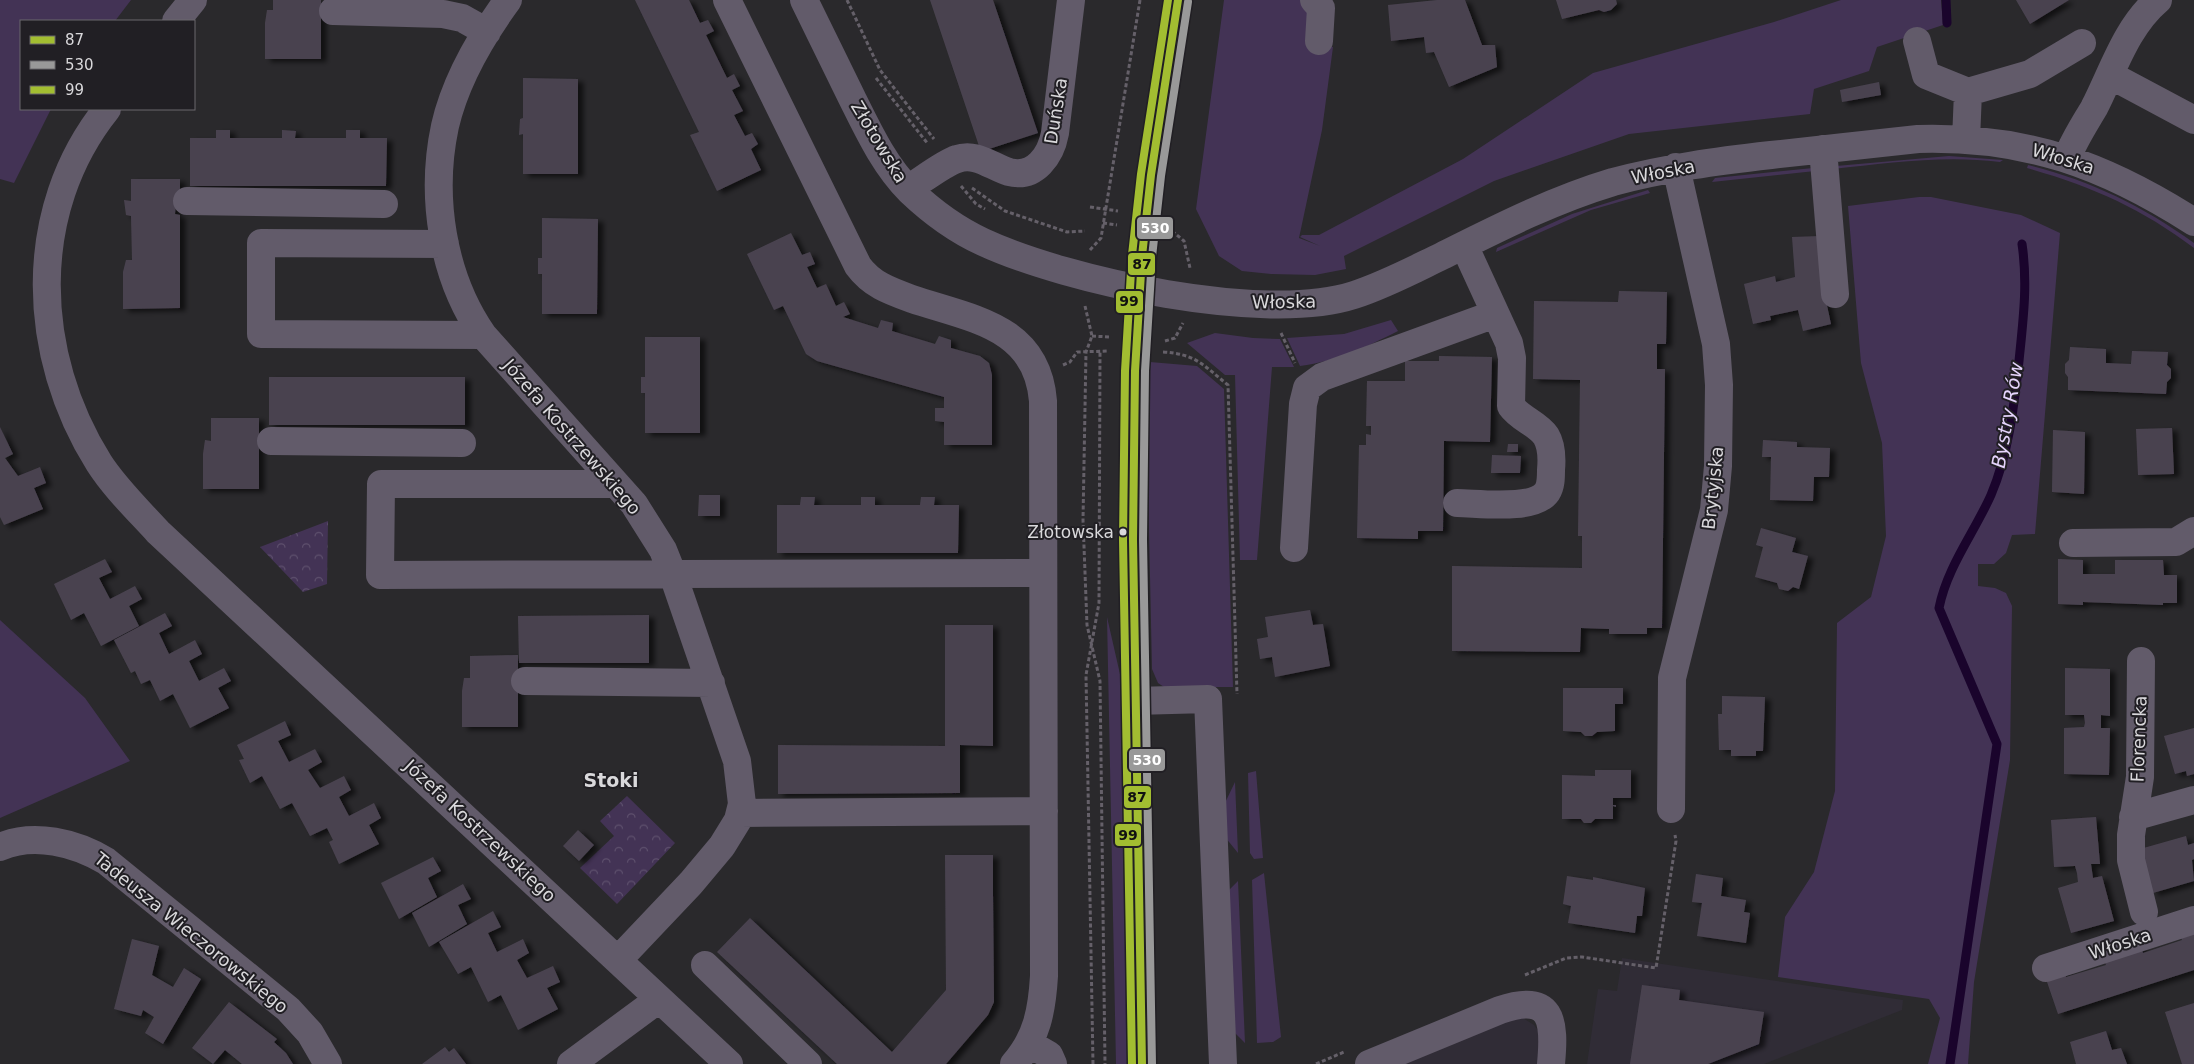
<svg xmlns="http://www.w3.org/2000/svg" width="2194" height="1064" font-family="'DejaVu Sans',sans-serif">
  <defs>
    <pattern id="park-crowns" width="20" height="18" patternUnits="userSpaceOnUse" patternTransform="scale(1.25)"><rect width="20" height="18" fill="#433355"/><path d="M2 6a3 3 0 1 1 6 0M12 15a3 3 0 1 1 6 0" fill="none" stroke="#5e506d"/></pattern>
    <filter id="shadow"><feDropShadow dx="5.5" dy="3" stdDeviation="2.5" flood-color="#0009"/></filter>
  </defs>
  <rect width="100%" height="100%" fill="#2a292c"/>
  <path fill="#302c36" d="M1622,958L1903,1000L1902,1010L1764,1064H1587L1598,989L1617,991Z
    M1523,1018L1534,1025L1539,1032L1540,1064H1396L1504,1019Z"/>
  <path fill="#433355" d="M0,0H131L115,21H21V109H51L14,183L0,179Z
    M1224,0H1304L1312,11L1309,43L1333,47L1322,130L1299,238L1320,246L1300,237L1302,235H1319L1463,159L1593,73L1774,22L1841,0H1941L1943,25L1877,47L1869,71L1814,89L1810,114L1629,134L1494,181L1344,256L1346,269L1315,275L1271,274L1242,271L1219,256L1196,209Z
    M1949,156L2003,160L2000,162C1944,155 1888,163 1833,169L1836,166Z
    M2028,165C2089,180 2143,206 2194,243V248C2141,208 2091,186 2027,168Z
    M1813,168L1815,171L1712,182L1715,178Z
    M1648,190L1650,193L1591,210L1496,252L1497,248L1572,214Z
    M1919,197H1931L2021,215L2060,233L2035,534L2012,535L2006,553L1994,564H1978V586L1995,588L2006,593L2012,606L2010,760L1974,982L1968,1064H1928L1940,1018L1929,999L1778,977L1785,917L1814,872L1835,791L1837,623L1871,597L1886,536L1882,443L1861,363L1848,206Z
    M1391,320L1398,331C1364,348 1338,361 1300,366L1287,338L1344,334Z
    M1215,333L1253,338L1280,339L1294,367H1272L1257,560H1240L1235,375H1225L1187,343Z
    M1150,362L1197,366L1224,389L1233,687H1164L1158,683L1152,669L1148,483Z
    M1107,617L1122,683L1129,1064H1116Z
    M0,620L85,698L130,761L0,818Z
    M1256,771L1263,858L1254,859L1250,853L1248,773Z
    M1235,782L1238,853L1225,837L1224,805Z
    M1264,873L1281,1037L1273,1042L1257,1043L1252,880Z
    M1238,881L1245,1043L1235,1033L1228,891Z"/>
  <path fill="url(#park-crowns)" d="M328,521L327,584L303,592L260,547Z
    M627,796L675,843L617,904L580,868L614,836L600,821Z"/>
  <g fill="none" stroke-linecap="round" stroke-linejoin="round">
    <path stroke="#1a042c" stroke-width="9" d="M1946,0L1947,23
      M1950,1064L1997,744L1939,608C1947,567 1974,533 1991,495C2009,453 2014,405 2019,361C2023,321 2028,284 2022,244"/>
  </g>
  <path fill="#4a4350" filter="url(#shadow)" d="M273,0H321V59H265V23L267,10H273Z
    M635,0H689L700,23L708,20L714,31L706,35L727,78L734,74L740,86L732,90L743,111L734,115L745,136L752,133L758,144L751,149L761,170L717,191L690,135L699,132Z
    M930,0H993L1038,133L986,150L979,146Z
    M1437,0H1465L1482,45H1495L1497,67L1449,87L1434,52L1426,53L1424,37L1391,41L1388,5Z
    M1556,0H1616L1617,4L1611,10L1604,12L1599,10L1562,19Z
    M2016,0H2069L2030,24Z
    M523,78L578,79V174H523V134L519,135L520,119L523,118Z
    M1879,82L1881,95L1842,102L1840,90Z
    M216,130H230V138H282V130L296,131L295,138H346V130H360V138H387L386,186H190V138H216Z
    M131,179H180V203H176L175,214L180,215V308L123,309V272L126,260H132L131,216L126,215L124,200L131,201Z
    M542,218L598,219L597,314H542V274H538V258H542Z
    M791,233L802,255L810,252L815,264L807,267L817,288L826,284L836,306L844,302L850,314L843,317L878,328L881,320L893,323L892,331L935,344L939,336L951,340V348L980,356L989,363L992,375V445H944V422L935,421V408H944V397L817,361L806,354L783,306L774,310L747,254Z
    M1821,236L1825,296L1831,324L1803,331L1798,310L1770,316L1771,320L1753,324L1744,284L1775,276L1776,282L1795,277L1792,237Z
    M1619,291L1667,292L1666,344H1657V369H1665L1662,628H1647V634H1609V629L1581,628L1580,652L1452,651V566L1582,568V536H1578L1580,380L1533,379L1534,301L1618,302Z
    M645,337H700V433H645V393H641V377H645Z
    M2070,347L2106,349V363L2131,364L2132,351L2168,352L2167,365L2171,369V378L2167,382L2166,394L2068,390V377L2065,373V364L2069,360Z
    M1439,356L1492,357L1490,442L1444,441L1443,531H1418V539L1357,538L1359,445H1366V434L1371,435V426H1366L1367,381H1405V361H1439Z
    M269,377H465V425H269Z
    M211,418H259V489H203V454L205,440L211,441Z
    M0,427L13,454L5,458L18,476L40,467L46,483L34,488L43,509L4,525L0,517Z
    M2172,428L2174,474L2138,475L2136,429Z
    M2053,430L2085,432L2084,494L2052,492Z
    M1763,440L1797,442V447L1830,448L1829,477H1814L1813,501L1770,500L1771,457H1762Z
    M1508,444H1518V452H1507Z
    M1492,455L1521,456L1520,473H1491Z
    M699,495H720V516H698Z
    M801,497H815L814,505H861V497H875V505H920L921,497H935L934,505H959L958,553H777V505H800Z
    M1761,528L1796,538L1792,552L1808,556L1799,589L1793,587L1788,591L1779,589L1777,583L1755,577L1763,547L1756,545Z
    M105,559L112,572L99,578L110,599L135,586L142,599L129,606L139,626L101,646L84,613L71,620L54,584Z
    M2058,559L2083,560V574H2115V560H2163L2164,575H2177V603H2163V605L2083,602V605L2058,604Z
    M1310,610L1313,625L1323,624L1330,666L1275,677L1272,657L1260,659L1257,639L1268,637L1265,617Z
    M165,613L172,626L159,633L169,654L195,640L202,654L189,661L199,681L224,668L231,681L218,688L229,708L190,728L173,694L160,701L150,680L141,684L135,671L131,673L114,640Z
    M649,615V663H519L518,616Z
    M945,625H993V746L960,745V793L778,794V745L945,746Z
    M518,655V727H462V691L464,678H470V656Z
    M2065,668L2110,669V716L2101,715V728H2110L2109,775L2064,774V728L2084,727L2085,723L2084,715H2065Z
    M1563,688H1623V704H1615V731L1597,732L1592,736H1585L1581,732L1563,731Z
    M1722,696L1765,697L1763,751H1756V756H1731V750H1719L1718,714H1722Z
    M285,721L291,735L278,741L289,762L315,749L322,762L308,770L320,788L344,776L351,790L339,797L349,816L374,803L381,818L369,825L379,844L339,864L329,842L333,840L327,828L310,836L292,803L280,809L262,776L250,783L239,760L244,759L237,745Z
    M2194,728V774L2187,776L2186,771L2175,774L2164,736Z
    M1595,770H1631V798H1613V805H1616V807L1613,806V819H1595L1591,823H1584L1581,819H1562V775L1595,776Z
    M2096,817L2100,864H2091L2093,878L2102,876L2114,921L2071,933L2058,888L2078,882L2077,873L2075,866L2054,867L2051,820Z
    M578,830L594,845L579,861L563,846Z
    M2186,836L2188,845L2194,843V859L2192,860L2194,881L2153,893L2140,849Z
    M945,855H993V892L994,1002L988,1015L946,1064H837L717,952L750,918L892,1052L946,990Z
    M433,857L441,871L428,878L437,897L399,919L381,883Z
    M1696,874L1723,878L1721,896L1746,900L1744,912L1750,913L1746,943L1697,936L1702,903L1692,902Z
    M1567,876L1593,880V877L1645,888L1642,916H1637L1635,933L1568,923L1571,906L1563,904Z
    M463,884L471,899L458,905L467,924L429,947L412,913Z
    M493,911L501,927L488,933L497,952L523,939L529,953L517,960L527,978L553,966L560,982L547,988L558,1009L518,1030L501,995L488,1002L471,967L458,974L439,942Z
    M2194,927V970L2058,1014L2045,976L2064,969L2066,977L2106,965L2103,957L2140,945L2143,953L2182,940L2179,932Z
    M132,939L159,946L152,975L173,987L184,968L201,979L163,1044L145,1033L154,1017L143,1010L141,1016L114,1009Z
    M1642,985L1680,990L1679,1000L1764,1012L1759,1044L1708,1064H1630Z
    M229,1002L277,1039L274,1042L286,1053L293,1064H242L225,1050L213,1064L192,1048Z
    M2194,1003V1064H2182L2165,1012Z
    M2106,1031L2112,1050L2121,1048L2127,1064H2076L2070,1042Z
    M445,1047L449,1052L454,1048L466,1064H422Z"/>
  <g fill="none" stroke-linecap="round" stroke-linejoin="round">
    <path stroke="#656069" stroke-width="3" stroke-dasharray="4 2.5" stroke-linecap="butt" d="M847,0L880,70L934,139
      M876,78L928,144
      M961,186L976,204L985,209
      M972,188L1005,211L1067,232L1085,231
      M1090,207L1118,211
      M1103,223L1117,225
      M1172,231L1184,241L1190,268
      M1090,250L1101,238L1140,0
      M1085,306L1092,336L1086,352L1083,520L1087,625L1100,681L1105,1064
      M1281,333L1295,363
      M1092,336L1109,337
      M1165,341L1175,338L1183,323
      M1163,352C1196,354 1203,365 1228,385L1237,694
      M1063,365L1070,362L1077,352L1108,351
      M1525,975L1566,958L1582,957L1656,968L1676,841L1675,835
      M1093,1064L1086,675L1099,603L1100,352
      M1316,1064L1344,1052"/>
    <path stroke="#625b6a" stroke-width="28" d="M508,0C481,37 455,82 445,126C430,196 442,276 483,335L634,504L663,550L673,575L737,761L742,804L738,820L722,846L691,883L618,960
      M727,0L858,266C872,285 890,291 912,299C972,319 1037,326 1043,401L1044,976C1042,1010 1037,1038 1014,1064
      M804,0C820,33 836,65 852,98C868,130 884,165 910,191C931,211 957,230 983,242C1067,281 1265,324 1354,295C1385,285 1413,270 1442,256C1498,228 1553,200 1613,182C1665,168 1718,161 1771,155C1820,150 1869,144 1918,139C2026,136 2105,165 2194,222
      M1314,0L1321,8L1319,41
      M333,11L443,14L462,18L487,32
      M176,21L193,0
      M1917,41L1926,75L1968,92
      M2110,75L2194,120
      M107,109C25,211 31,355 99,463C115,488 138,510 158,532L729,1064
      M1966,140L1968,92L2030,74L2082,43
      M1823,149L1835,294
      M2067,158C2074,140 2084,125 2094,108C2113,71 2126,27 2158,0
      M908,189C921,181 944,163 957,159C976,152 992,167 1009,172C1035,179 1051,155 1055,133L1071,0
      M187,201L384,204
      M445,244L261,243V334L483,335
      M271,441L462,443
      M616,484H381L380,575L1043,573
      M1457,503C1478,503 1534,511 1547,492C1551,486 1551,477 1551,470C1552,459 1552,446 1546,436C1537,423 1520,419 1511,406L1512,358L1509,343L1464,245
      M2073,543L2176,542L2194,531
      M1294,548L1303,404L1307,388L1322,377L1495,314
      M2141,661L2140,777L2131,835V860L2144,912
      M525,681L711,683
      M1135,701L1208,699L1223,1064
      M1671,809L1672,678L1714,510L1718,466L1719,385L1716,344L1676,167
      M741,813L1044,811
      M2133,817L2194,800
      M0,847C34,832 76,843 106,861L288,1009L310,1033L328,1064
      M705,965L808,1064
      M2046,968L2194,920
      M1030,1044L1049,1055L1053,1064
      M571,1064L659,999
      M1142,1064L1133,540L1135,371L1142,256L1151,175L1178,0
      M1369,1064L1500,1010C1553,992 1555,1021 1551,1064"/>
    <g stroke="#211f24" stroke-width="11">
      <path id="bus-1" d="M1142,1064L1133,540L1135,371L1142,256L1151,175L1178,0"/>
    </g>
    <g stroke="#211f24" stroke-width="11">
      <path id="bus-2" d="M1152,1064L1143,540L1145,371L1152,257L1161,176L1188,2"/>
    </g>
    <g stroke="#211f24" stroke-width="11">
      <path id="bus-3" d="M1132,1064L1123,540L1125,371L1132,255L1141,174L1168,0"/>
    </g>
    <use href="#bus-1" stroke="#a2bd31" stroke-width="8"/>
    <use href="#bus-2" stroke="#999" stroke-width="8"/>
    <use href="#bus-3" stroke="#a2bd31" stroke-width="8"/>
  </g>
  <circle fill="#d9d8db" stroke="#211f24" stroke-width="2" cx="1123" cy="532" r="4.5"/>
  <g text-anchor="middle" stroke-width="4" stroke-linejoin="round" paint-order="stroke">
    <g font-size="17" fill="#d9d8db" stroke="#211f24" text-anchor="end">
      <text x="1114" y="538">Złotowska</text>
    </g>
    <g font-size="18" fill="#d9d8db" stroke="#211f24">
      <text transform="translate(1056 111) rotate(-81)" y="6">Duńska</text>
      <text transform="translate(879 142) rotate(59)" y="6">Złotowska</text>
      <text transform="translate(2063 159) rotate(17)" y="6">Włoska</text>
      <text transform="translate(1663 172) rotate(-11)" y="6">Włoska</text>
      <text transform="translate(1284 302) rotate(-1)" y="6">Włoska</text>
      <text transform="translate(572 437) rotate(49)" y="6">Józefa Kostrzewskiego</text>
      <text transform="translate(1713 488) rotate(-84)" y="6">Brytyjska</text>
      <text transform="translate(2139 739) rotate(-88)" y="6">Florencka</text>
      <text transform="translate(480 831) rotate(43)" y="6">Józefa Kostrzewskiego</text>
      <text transform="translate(191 933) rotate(39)" y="6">Tadeusza Wieczorowskiego</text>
      <text transform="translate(2120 944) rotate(-18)" y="6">Włoska</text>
    </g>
    <g font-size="19" font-style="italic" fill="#e5d4fc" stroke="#211f24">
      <text transform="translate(2007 415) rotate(-80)" y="7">Bystry Rów</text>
    </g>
    <g font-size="19" font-weight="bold" fill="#d9d8db" stroke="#211f24">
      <text x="611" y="787">Stoki</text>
    </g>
  </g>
  <g stroke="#211f24" stroke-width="2">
    <rect x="1136" y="216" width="38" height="24" rx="5" fill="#999"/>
    <rect x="1127" y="252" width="29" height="24" rx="5" fill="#a2bd31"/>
    <rect x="1115" y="290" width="29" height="24" rx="5" fill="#a2bd31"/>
    <rect x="1128" y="748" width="38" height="24" rx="5" fill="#999"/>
    <rect x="1123" y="785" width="29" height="24" rx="5" fill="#a2bd31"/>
    <rect x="1114" y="823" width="28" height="24" rx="5" fill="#a2bd31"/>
  </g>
  <g font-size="14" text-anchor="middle" font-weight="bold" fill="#fff">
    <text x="1155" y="233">530</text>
    <text x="1147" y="765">530</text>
  </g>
  <g font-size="14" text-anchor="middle" font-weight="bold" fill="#111">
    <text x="1142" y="269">87</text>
    <text x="1129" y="306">99</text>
    <text x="1137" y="802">87</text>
    <text x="1128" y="840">99</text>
  </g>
  <rect x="20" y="20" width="175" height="90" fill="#211f24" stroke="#6b696d"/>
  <rect x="30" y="36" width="25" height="8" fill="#a2bd31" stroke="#6b696d"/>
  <text x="65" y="45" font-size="15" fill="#d9d8db">87</text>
  <rect x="30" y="61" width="25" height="8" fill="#999999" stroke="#6b696d"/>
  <text x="65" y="70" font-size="15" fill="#d9d8db">530</text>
  <rect x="30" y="86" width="25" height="8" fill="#a2bd31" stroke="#6b696d"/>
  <text x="65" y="95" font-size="15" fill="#d9d8db">99</text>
</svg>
